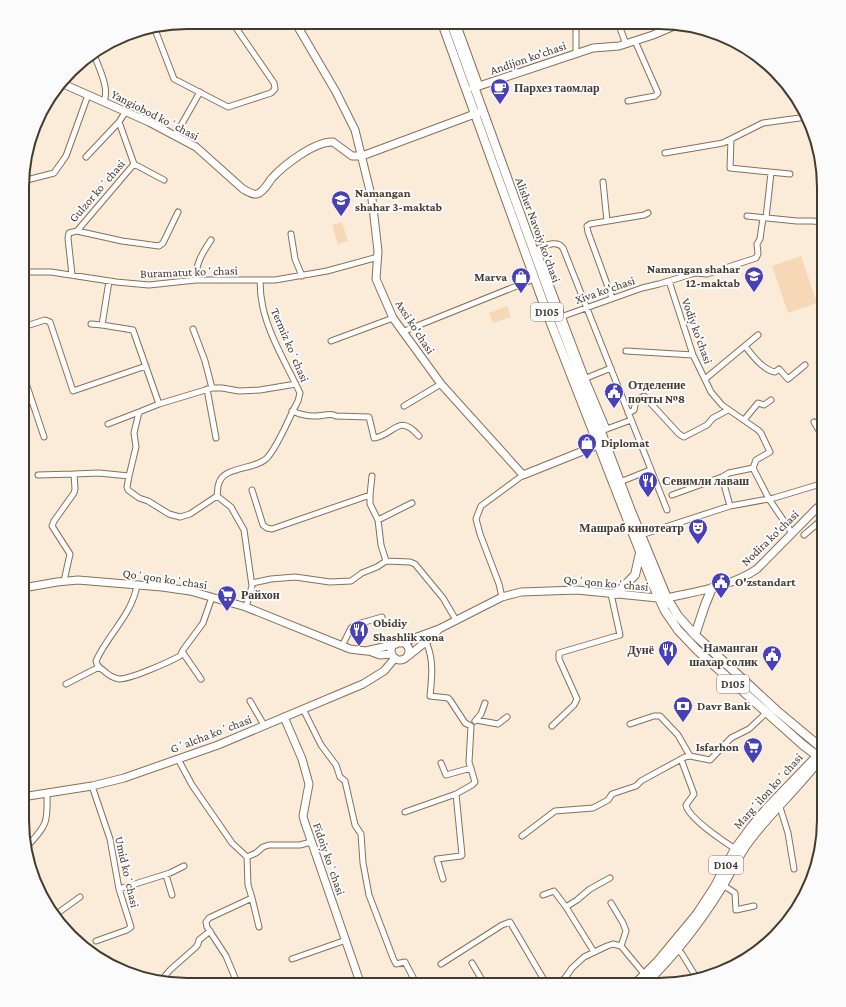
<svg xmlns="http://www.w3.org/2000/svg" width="846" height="1007" font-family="'Crimson Pro',serif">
  <rect width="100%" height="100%" fill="#fbebd9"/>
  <path fill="#f7d8b6" d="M342,222L348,241L338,244L332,225Z
    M801,256L817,303L788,313L772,266Z
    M507,306L511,317L493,323L489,313Z"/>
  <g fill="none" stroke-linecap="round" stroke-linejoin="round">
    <g stroke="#887055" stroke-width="7">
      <path id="street" d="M457,23L480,86
        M576,23V54
        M618,23L626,44
        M154,27L174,79L228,107L271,93L275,89L274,83L232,22
        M135,30L138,33L153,28
        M94,54C98,67 110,88 104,101
        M628,101L655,96L658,93L635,41
        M175,136L200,92
        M731,139L730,168L790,174
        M665,153L723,143L763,123L807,117
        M86,157L119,122L126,111
        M134,164L164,180
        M23,181L54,173L66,156L88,95
        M603,182L607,221
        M747,216L797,221H812L824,222
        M766,218L771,173
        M77,231L122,241L159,246L163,243L178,212
        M291,234L295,259L302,276
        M537,250L586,379L607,429
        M533,251C542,248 556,238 563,248L667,510
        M23,272H51L116,282L149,285L196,280H275L327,271L378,257
        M72,275L68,238L69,233L77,231L134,164L119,122
        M196,280C195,264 203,252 211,240
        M109,281L102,325L133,330L159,404
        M669,281L693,355L711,392L722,405L758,430L761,433L770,452L756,460L753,468L769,499L792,533
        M612,298L588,232L587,226L590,224L644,215L648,213
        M558,318L642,288L659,284L695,273L707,274L756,258L758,254L757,244L760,239L763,218
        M91,324L102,325
        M23,327L45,320L50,322L73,391L146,366
        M193,329L205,361L212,388
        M402,332L534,279
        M331,341L393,318
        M745,346C752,355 763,370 775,372L779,369L788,379L805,365
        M626,351L693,355
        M23,374L44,437
        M584,379L611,368
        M705,379L758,335
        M207,389L216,438
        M404,406L441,384
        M292,411C299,414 306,416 314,416C321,417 330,412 336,416L369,417L374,438C395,435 398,412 419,436
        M628,413L634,410L636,401L644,396L679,434L684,437L707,425L713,418L728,410
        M744,420L758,403L764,405L771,400
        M814,422L824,439
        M108,424L139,412
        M604,430L631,420
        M824,470V468
        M38,475L74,474
        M372,476L370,495V504L378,520L381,545L386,561L410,562L415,564L443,598L456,620
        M722,477L730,506
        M620,482L650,470
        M252,490L263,525L267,528L272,529L370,495
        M672,495L722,477L729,473L753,468
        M217,496L190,514L180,517L169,514L148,501L139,498L128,490L127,487L129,476L136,447L134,433L139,412L159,404L212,388H222L239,391L260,390L296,384
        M378,520L412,503
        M641,535L730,506L774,498L824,483
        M804,535L824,518
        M64,581L70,554L52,526L54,521L74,493L75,489L74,474L99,473L129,476
        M252,583L271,579L295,577L330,582L351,581L362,573L377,567L386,561
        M137,585C132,615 108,634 96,661C97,666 99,668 103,670C108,675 113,678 119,679C131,679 169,662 180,656L183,650L203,623L212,597
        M502,597L499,584L480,534L476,519L481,506L523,475
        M246,607L252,586L244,530L231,507L217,496C218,492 217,487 219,483C224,466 255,470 267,458C279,445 289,417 298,401L300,393C287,365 270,338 263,308C261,299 260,289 260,280
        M426,642C434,659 432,677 430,696L448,698L450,700L465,723L471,726L469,762L475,782L472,785L456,794L462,855L461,856L437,859L443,879
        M342,646L351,628L361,623L382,617
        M183,653L201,679
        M66,684L99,667
        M250,701L264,725
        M303,709L321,745L336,765L340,777L345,781L355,825L361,834L363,863L369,895L393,958L396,964L405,962L417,985
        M476,720L498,724L507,717
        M475,721L481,714L485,703
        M630,724L654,716H660L678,735L690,756
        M552,726L574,705L577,699L559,659V653L620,635L611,594
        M178,759L192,785L232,843L247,857L256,853L263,847L269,845H300L311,842
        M681,759L694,794L686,805C688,818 726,843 737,850
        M441,763L446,775L471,768
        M92,786L110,839L119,889L131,927L127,930L96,941
        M779,804L788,833L794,869
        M405,812L456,794
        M522,836L555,811L593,808L608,800L612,794L636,786L641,781L650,776L685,757L690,756L710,760L731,738L749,729L766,713
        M26,848C46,825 48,825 47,794
        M166,875L172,895
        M723,885L735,893L736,910L754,906
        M119,889L170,873L184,866
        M543,895L554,891L566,907
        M252,898L259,927
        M611,903L623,923L626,931L621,946
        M55,915L80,897
        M678,950L682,954L696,977
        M594,952L566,907L577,900L590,889L610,878
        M292,959L346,940
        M472,963L485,985
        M441,964L502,925L510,922L547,985
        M160,982L170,970L196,947L198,944L199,940L210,931
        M238,985L226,956L207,927L206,922L209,918L252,898L248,885L247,857
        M556,985L565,978L572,968L584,957L607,946L613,944L621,946L645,975"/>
    </g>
    <g stroke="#887055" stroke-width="9">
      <path id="secondary" d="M295,22L336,92L355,130L372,199L378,251L376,279L393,318L441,384L523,475L598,445
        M61,83L149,122L196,147L243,189C247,191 252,195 257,194C264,192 268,183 272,178C284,165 315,141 333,142L352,156H362L480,112
        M473,88L593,48L619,46L653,35L681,23
        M23,588L57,582L78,580L162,587L190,591L246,607L350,649L366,651L396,644
        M391 651a9 9 0 1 1 18 0a9 9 0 1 1-18 0Z
        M401,643L439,629L502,597L521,592L577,590L658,598H667C698,591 730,587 757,569L817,508L824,503
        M369,651L380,655L392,654
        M408,656L432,637L439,629
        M284,717L302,759L309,784L303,816L304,820L361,985
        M22,797L92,786L124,778L218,745L363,684L384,671L395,658"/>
    </g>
    <g stroke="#887055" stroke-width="10">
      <path id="primary" d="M442,23L550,321L653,585L665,611L678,630L697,650L803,745L824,761
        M451,23L558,318L631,511L667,598L678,616L695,635L776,710L824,750
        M616,594L635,575L640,553
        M695,635L705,605L712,588
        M634,985L658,961L697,914L714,888L735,849L752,826L767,808L820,753
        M644,985C674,956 700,923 722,887C731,872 739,854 750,840C771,812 798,788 820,759"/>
    </g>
    <use href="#street" stroke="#fff" stroke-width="5"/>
    <use href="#secondary" stroke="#fff" stroke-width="7"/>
    <use href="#primary" stroke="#fff" stroke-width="8"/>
  </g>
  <defs>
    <g id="cafe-pin" transform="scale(1)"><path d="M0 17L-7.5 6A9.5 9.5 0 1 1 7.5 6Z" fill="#4740b6" stroke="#fbfbfb"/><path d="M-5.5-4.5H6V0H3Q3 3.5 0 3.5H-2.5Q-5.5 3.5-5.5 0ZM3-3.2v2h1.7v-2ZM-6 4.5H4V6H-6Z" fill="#fff"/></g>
    <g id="school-pin" transform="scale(1)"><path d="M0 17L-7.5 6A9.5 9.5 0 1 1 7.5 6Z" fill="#4740b6" stroke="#fbfbfb"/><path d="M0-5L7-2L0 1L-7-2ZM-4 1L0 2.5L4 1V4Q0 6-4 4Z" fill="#fff"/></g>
    <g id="shop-pin" transform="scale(1)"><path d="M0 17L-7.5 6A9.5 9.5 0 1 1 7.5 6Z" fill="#4740b6" stroke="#fbfbfb"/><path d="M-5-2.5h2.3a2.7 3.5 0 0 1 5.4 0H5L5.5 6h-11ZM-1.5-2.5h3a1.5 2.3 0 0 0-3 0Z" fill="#fff"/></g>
    <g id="civic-pin" transform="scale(1)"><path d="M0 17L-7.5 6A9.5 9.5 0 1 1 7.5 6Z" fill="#4740b6" stroke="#fbfbfb"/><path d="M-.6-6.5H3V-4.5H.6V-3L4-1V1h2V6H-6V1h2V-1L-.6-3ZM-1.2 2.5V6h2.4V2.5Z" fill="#fff"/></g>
    <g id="restaurant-pin" transform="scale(1)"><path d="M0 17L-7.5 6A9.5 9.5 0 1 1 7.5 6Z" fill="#4740b6" stroke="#fbfbfb"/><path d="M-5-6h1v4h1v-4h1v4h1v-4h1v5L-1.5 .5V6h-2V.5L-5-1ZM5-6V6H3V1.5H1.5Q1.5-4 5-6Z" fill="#fff"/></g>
    <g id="theatre-pin" transform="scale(1)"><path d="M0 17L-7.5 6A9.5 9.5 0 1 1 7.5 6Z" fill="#4740b6" stroke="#fbfbfb"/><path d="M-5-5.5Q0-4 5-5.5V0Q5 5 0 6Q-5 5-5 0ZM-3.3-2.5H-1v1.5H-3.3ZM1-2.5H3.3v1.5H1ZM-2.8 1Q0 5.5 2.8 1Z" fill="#fff"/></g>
    <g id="supermarket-pin" transform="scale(1)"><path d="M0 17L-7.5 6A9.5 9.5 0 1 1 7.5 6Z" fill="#4740b6" stroke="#fbfbfb"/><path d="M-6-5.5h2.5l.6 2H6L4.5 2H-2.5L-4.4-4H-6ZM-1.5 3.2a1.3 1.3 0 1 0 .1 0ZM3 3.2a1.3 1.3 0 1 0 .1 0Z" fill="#fff"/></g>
    <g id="bank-pin" transform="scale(1)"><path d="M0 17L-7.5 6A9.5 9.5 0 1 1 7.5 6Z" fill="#4740b6" stroke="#fbfbfb"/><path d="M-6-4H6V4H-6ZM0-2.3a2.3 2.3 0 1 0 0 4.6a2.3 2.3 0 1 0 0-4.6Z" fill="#fff"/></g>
  </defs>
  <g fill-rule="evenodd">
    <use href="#cafe-pin" x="500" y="88"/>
    <use href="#school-pin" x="341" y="200"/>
    <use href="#school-pin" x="754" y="276"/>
    <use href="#shop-pin" x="521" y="277"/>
    <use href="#civic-pin" x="614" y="392"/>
    <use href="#shop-pin" x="587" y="443"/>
    <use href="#restaurant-pin" x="648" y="481"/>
    <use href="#theatre-pin" x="698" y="528"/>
    <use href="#civic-pin" x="721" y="582"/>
    <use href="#supermarket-pin" x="227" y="595"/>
    <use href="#restaurant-pin" x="359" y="630"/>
    <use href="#restaurant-pin" x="668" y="650"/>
    <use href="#civic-pin" x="772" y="655"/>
    <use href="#bank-pin" x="683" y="706"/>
    <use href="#supermarket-pin" x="753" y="747"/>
  </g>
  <g text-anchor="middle" stroke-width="4" stroke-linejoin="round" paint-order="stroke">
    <g fill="#fbfbfb" stroke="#7c746c" stroke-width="1">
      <rect x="531" y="303" width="32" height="18" rx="3"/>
      <rect x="717" y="675" width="32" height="18" rx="3"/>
      <rect x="709" y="856" width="34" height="18" rx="3"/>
    </g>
    <g font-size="11" font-weight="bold" fill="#453a2e">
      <text x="547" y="316">D105</text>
      <text x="733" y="688">D105</text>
      <text x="726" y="869">D104</text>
    </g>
    <g font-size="12" fill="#453a2e" stroke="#fbfbfb">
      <text transform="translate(528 58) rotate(-19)" y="4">Andijon ko'chasi</text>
      <text transform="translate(155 115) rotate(27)" y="4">Yangiobod koʻchasi</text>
      <text transform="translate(97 191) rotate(-49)" y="4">Gulzor koʻchasi</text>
      <text transform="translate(538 230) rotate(70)" y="4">Alisher Navoiy ko'chasi</text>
      <text transform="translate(189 272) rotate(-2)" y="4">Buramatut koʻchasi</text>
      <text transform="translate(605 290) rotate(-19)" y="4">Xiva ko'chasi</text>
      <text transform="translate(415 327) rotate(57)" y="4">Axsi ko'chasi</text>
      <text transform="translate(697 331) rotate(70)" y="4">Vodiy ko'chasi</text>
      <text transform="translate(290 345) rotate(67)" y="4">Termiz koʻchasi</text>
      <text transform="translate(770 538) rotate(-44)" y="4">Nodira ko'chasi</text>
      <text transform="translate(165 579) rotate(8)" y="4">Qoʻqon koʻchasi</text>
      <text transform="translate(606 583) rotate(5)" y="4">Qoʻqon koʻchasi</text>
      <text transform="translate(211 734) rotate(-21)" y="4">Gʻalcha koʻchasi</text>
      <text transform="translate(768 791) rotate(-48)" y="4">Margʻilon koʻchasi</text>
      <text transform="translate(329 859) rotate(71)" y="4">Fidoiy koʻchasi</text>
      <text transform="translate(127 872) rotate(77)" y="4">Umid koʻchasi</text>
    </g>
    <g font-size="12" font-weight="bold" fill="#453a2e" stroke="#fbfbfb" text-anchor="start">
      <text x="514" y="92">Пархез таомлар</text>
      <text x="355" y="197">Namangan<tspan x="355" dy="14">shahar 3-maktab</tspan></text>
      <text x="740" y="273" text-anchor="end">Namangan shahar<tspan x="740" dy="14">12-maktab</tspan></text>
      <text x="507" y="281" text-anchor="end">Marva</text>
      <text x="628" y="389">Отделение<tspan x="628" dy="14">почты №8</tspan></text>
      <text x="601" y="447">Diplomat</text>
      <text x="662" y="485">Севимли лаваш</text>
      <text x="684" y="532" text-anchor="end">Машраб кинотеатр</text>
      <text x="735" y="586">O'zstandart</text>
      <text x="241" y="599">Райхон</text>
      <text x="373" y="627">Obidiy<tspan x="373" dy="14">Shashlik xona</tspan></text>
      <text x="758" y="652" text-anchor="end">Наманган<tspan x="758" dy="14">шахар солик</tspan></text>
      <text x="654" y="654" text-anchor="end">Дунё</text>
      <text x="697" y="710">Davr Bank</text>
      <text x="739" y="751" text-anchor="end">Isfarhon</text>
    </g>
  </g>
  <path d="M0 0H846V1007H0ZM187 29H659A158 158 0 0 1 817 187V820A158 158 0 0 1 659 978H187A158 158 0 0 1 29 820V187A158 158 0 0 1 187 29Z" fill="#fbfbfb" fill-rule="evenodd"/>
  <path fill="none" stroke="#453a2e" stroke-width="2" d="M187 29H659A158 158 0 0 1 817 187V820A158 158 0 0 1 659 978H187A158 158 0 0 1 29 820V187A158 158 0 0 1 187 29Z"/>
</svg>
